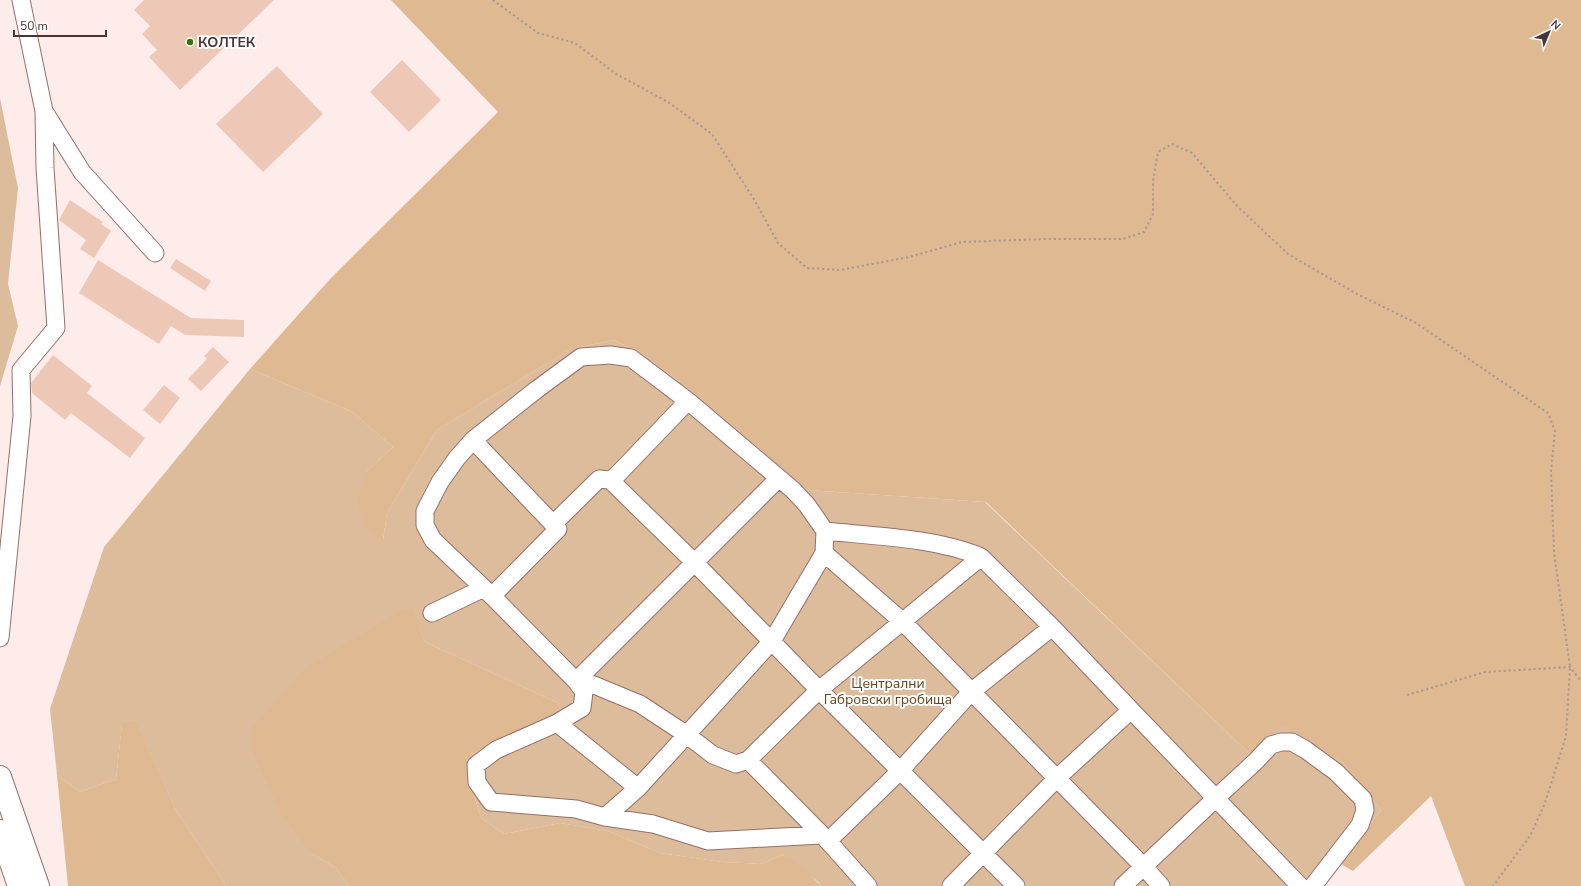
<svg xmlns="http://www.w3.org/2000/svg" width="1581" height="886" font-family="'Nunito Sans',sans-serif">
  <rect width="100%" height="100%" fill="#feecea"/>
  <path fill="#dcbc9a" d="M0,98L18,188L8,284L18,326L0,386Z
    M614,340L641,353L685,386L807,490L985,502L1252,756L1284,723L1344,764L1381,810L1324,886H821L817,881L782,855L761,864L722,862L660,853L608,831L560,823L504,834L481,818L471,785V754L563,717L558,703L425,642L410,608L311,853L336,868L349,886H226L177,812L136,722L122,725L116,779L80,792L57,775L50,709L104,547L250,369L353,412L393,447L366,472L383,540L387,513L437,430L571,349Z"/>
  <path fill="#deb991" d="M391,0H1581V886H1465L1431,796L1353,871L1341,864L1381,810L1344,764L1284,724L1252,756L986,502L807,490L685,386L641,353L614,340L571,349L437,430L387,513L383,540L366,528L357,502L366,472L393,447L353,412L250,369L331,278L498,112Z
    M411,608L425,642L558,703L563,716L471,754L472,789L481,818L504,834L560,823L608,831L660,853L722,862L761,864L782,855L800,865L821,886H349L336,868L311,853L281,813L252,750V728L306,668L399,612Z
    M136,721L177,812L226,886H68L57,775L80,792L116,779L122,724Z"/>
  <path fill="#eec8b7" d="M144,0H274L180,90L149,57L157,50L142,34L150,26L134,10Z
    M402,60L441,100L409,132L370,92Z
    M277,66L323,114L263,172L216,124Z
    M70,200L103,222L101,224L111,231L94,258L80,249L86,240L59,220Z
    M176,259L211,281L205,291L170,268Z
    M98,260L191,318L244,320V337L185,335L171,326L159,344L79,293Z
    M213,347L229,362L201,391L188,379L207,359L204,356Z
    M53,355L92,386L87,393L145,438L130,458L71,413L65,420L32,393L31,383Z
    M164,385L180,398L160,424L143,410Z"/>
  <g fill="none" stroke-linecap="round" stroke-linejoin="round">
    <g stroke="#956f6b" stroke-width="19">
      <path id="minor" d="M44,111L82,172L155,253
        M688,401L631,358L610,355L581,357L536,390L473,440L457,458L440,482L425,511V525L433,540L492,596L576,681L594,685L640,704L687,735L713,755L736,764L748,760L828,841L868,886
        M473,440L553,524
        M779,478L576,681L584,692L582,708L557,723L496,750L476,765L477,782L491,802L576,809L605,817L653,824L708,841L821,835
        M610,480L694,562L819,690L1016,886
        M825,531C873,536 937,538 981,557L1052,627L1131,710L1300,886
        M824,553L903,622L1144,867L1161,886
        M492,596L558,529L553,524L599,479L610,480L616,476L688,401L793,490L807,505L825,531L824,553L772,641L638,788L605,817
        M432,613L484,588
        M0,638L22,416L21,370L56,328L45,168L44,111L21,0
        M557,723L638,788
        M748,760L819,690L981,557
        M828,841L900,771L971,692L1052,627
        M951,886L1057,778L1131,710
        M1123,886L1216,798L1256,761L1271,745L1281,742H1292L1306,750L1336,772L1363,799L1365,810L1360,825L1313,886"/>
    </g>
    <g stroke="#956f6b" stroke-width="24">
      <path id="major" d="M0,777L38,886
        M0,831L19,886"/>
    </g>
    <path stroke="#a69593" stroke-width="2" stroke-dasharray="2 3" stroke-linecap="butt" d="M493,0L538,33L575,43L616,74L668,102L712,134L755,201L778,243L807,268L840,270L909,257L962,242L1046,239H1123L1144,232L1153,214V181L1158,152L1172,144L1192,153L1237,206L1288,254L1357,294L1416,323L1548,413L1555,431L1551,471L1554,552L1570,667L1566,736L1545,803L1530,836L1493,886
      M1407,695L1485,672L1570,667L1581,681"/>
    <use href="#minor" stroke="#fff" stroke-width="17"/>
    <use href="#major" stroke="#fff" stroke-width="22"/>
  </g>
  <circle fill="#36740b" stroke="#fefefe" stroke-width="1.5" cx="190" cy="42" r="4"/>
  <g text-anchor="middle" stroke-width="4" stroke-linejoin="round" paint-order="stroke">
    <g font-size="14" font-weight="bold" fill="#473635" stroke="#fefefe" text-anchor="start">
      <text x="198" y="47">КОЛТЕК</text>
    </g>
    <g font-size="14" fill="#694415" stroke="#fefefe">
      <text x="888" y="688">Централни<tspan x="888" dy="16">Габровски гробища</tspan></text>
    </g>
  </g>
  <g transform="translate(1549 32) rotate(44)" stroke="#fefefe" stroke-width="3" paint-order="stroke">
  <path d="M0-3L7 15L0 10L-7 15Z" fill="#473635"/>
  <text y="-6" font-size="11" font-weight="bold" text-anchor="middle" fill="#473635">N</text>
  </g>
  <path d="M14 30v6h92v-6" fill="none" stroke="#473635" stroke-width="2"/>
  <text x="20" y="30" font-size="12" fill="#473635" stroke="#fefefe" stroke-width="3" paint-order="stroke">50 m</text>
</svg>
